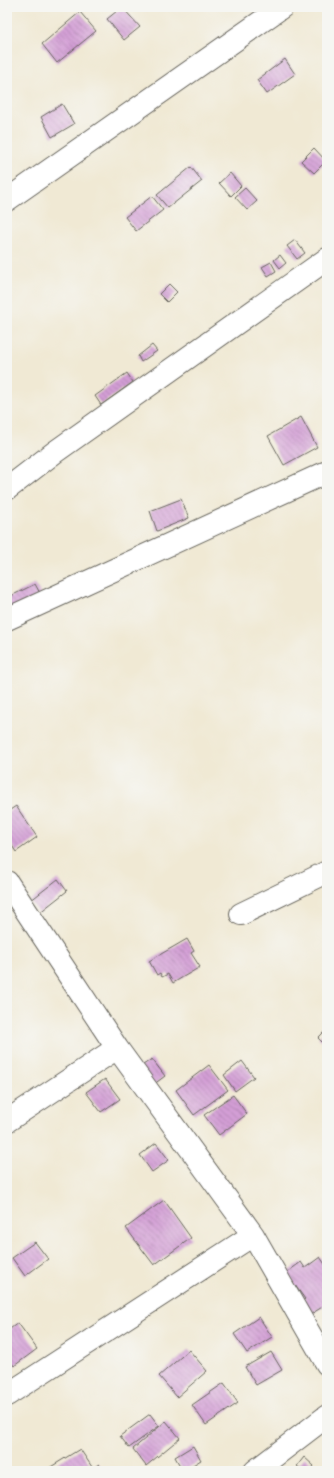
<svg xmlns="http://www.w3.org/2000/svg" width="334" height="1478" font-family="Delius,sans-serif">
  <defs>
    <pattern id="building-back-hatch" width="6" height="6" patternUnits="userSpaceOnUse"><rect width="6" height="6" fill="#d39ed5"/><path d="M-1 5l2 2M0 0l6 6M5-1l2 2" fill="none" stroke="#aa80ac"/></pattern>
  </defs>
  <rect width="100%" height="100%" fill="#f6f6f2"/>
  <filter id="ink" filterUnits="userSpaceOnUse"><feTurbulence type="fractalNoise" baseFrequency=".025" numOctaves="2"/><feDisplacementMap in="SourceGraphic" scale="8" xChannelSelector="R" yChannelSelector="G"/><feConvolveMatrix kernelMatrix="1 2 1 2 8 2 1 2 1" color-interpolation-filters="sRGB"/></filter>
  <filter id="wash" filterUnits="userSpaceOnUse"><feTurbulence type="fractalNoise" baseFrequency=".012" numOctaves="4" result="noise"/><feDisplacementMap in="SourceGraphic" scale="16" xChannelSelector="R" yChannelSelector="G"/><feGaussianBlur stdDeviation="0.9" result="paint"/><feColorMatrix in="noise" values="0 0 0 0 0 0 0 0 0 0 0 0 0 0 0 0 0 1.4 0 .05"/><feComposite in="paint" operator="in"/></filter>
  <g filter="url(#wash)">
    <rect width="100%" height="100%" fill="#f0e9d4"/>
    <g id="blocks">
      <path fill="url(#building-back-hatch)" d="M122,7L140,27L124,40L107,19Z
        M80,12L96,31L57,63L42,44Z
        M285,59L295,74L267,94L257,80Z
        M62,104L74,124L52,137L41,117Z
        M314,148L326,161L314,173L301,161Z
        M191,167L202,181L168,208L157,195Z
        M230,173L241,186L231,196L219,183Z
        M245,188L257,201L247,210L235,197Z
        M152,196L163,210L136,231L125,217Z
        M295,240L305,253L297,259L287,246Z
        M280,255L286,263L280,268L274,260Z
        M271,262L276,271L268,276L262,267Z
        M169,284L177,292L167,302L159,294Z
        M152,345L157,351L141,362L138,356Z
        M127,373L133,382L101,405L95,396Z
        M301,417L317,447L284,465L268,436Z
        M181,499L189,518L157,531L150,511Z
        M35,584L41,595L12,610L7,598Z
        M16,806L37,837L16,852L7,838V812Z
        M58,879L67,891L39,913L30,901Z
        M187,939L194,951L191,953L200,967L173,983L168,974L162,977L160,973L157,975L149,961Z
        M327,1029V1047L318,1038Z
        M152,1059L165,1076L153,1085L140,1067Z
        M242,1061L254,1077L235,1091L224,1075Z
        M209,1065L228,1090L194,1115L176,1090Z
        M105,1079L120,1099L101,1112L86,1092Z
        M233,1095L247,1114L219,1135L204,1115Z
        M156,1143L169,1160L152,1172L140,1155Z
        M164,1200L191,1238L154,1265L126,1228Z
        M35,1242L48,1259L25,1276L12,1258Z
        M320,1257L327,1267V1304L308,1316L299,1304L305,1299L286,1273L301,1262L305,1268Z
        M259,1317L272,1337L247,1353L234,1334Z
        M18,1323L37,1349L14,1366L7,1357V1331Z
        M189,1350L207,1371L177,1397L159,1376Z
        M271,1352L282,1370L256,1385L245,1367Z
        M224,1383L238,1403L206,1425L192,1405Z
        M150,1414L159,1426L129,1448L120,1436Z
        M166,1421L180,1438L146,1466L133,1449Z
        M193,1446L201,1460L183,1471L175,1457Z
        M80,1449L92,1467L84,1471H51L49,1468Z
        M304,1457L314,1466L310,1471H303L297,1466Z
        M99,1464L104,1471H89Z"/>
    </g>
  </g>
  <g filter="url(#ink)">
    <use href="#blocks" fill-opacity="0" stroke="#66645c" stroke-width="1"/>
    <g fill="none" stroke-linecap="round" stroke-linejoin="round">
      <g stroke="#66645c" stroke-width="24">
        <path id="minor" d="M7,200L282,7
          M7,489L55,452L327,259
          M7,619L327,472
          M7,882L117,1048L253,1235L327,1364
          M241,914L327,872
          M7,1121L117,1048
          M7,1395L253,1235
          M255,1471L327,1416"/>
      </g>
      <use href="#minor" stroke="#fff" stroke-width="22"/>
    </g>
  </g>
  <rect width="334" height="1478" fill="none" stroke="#f6f6f2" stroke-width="24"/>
</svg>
